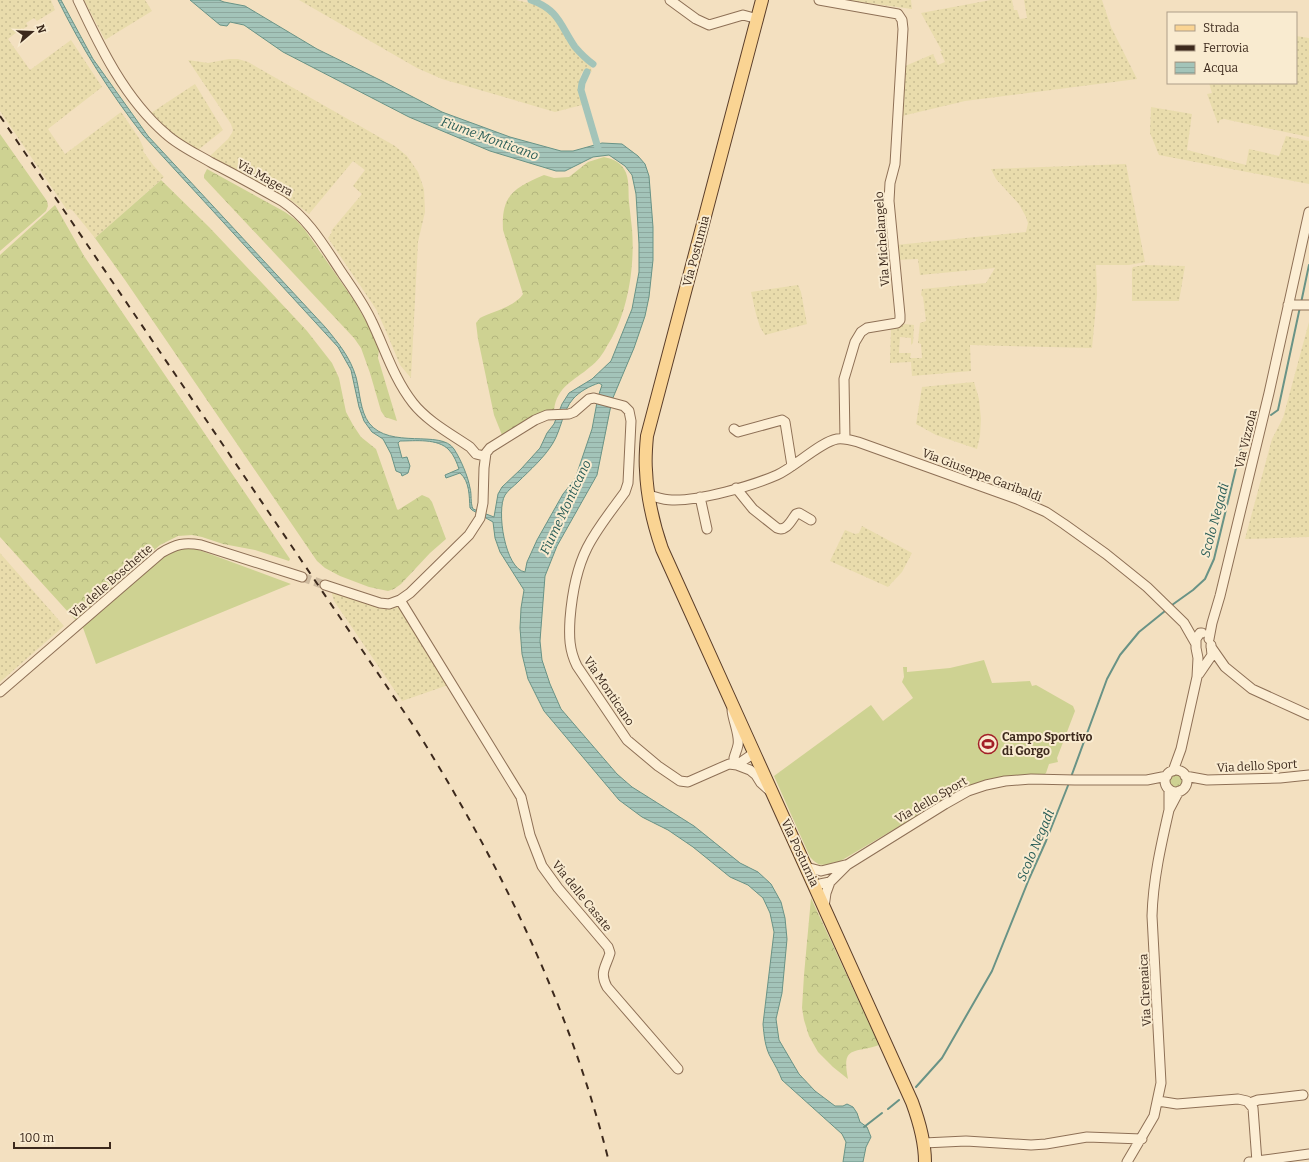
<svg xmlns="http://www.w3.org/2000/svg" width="1309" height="1162" font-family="Bitter,serif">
  <defs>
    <pattern id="farmland-dots" width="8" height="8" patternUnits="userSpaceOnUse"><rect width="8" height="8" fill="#e9dcac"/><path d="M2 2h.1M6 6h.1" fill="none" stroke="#c9bd93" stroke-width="1.8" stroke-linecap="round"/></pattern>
    <pattern id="grass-tufts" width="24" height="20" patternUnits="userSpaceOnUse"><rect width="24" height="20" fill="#ced292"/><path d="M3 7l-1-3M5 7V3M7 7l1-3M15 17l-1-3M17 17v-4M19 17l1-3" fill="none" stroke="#b2b47d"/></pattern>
    <pattern id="forest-crowns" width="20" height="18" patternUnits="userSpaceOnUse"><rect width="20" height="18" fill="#ced292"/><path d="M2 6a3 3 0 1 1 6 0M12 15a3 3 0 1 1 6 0" fill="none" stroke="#b2b47d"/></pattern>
    <pattern id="water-rules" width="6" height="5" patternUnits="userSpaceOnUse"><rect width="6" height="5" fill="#a3c4b9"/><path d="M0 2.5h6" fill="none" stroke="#8da89e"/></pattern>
  </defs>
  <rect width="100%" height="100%" fill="#f3e0c0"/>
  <path fill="url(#farmland-dots)" d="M0,0H51L54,8L55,10L37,21L34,18L26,23L28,26L23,29L22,28L8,39L30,70L71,40L102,87L48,129L65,154L121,112L139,138L144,149L143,151L153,165L164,177L95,238L73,211L70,209L67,210L0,111Z
    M84,0H145L152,11L105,40Z
    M299,0H516L534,4L543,9L552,15L577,54L591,67L592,72L585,69L581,74L579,84L582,105L555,112L442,79L417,68Z
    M846,0H911L912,9Z
    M991,0H1012L1014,10H1017L1020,19L1027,18L1024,0H1102L1111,27L1137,79L965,101L902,116L903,67L933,54L938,65L945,62L940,51H942L921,13Z
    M1296,36L1309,38V137L1224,119L1220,120L1218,124L1207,94L1212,93L1209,83H1296Z
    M229,59H238L248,62L395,146L407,156L418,172L424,189L425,212L418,242L411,378L400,365L386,331L376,309L328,238L332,232L331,231L362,194L353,186L365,170L353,161L309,214L292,201L210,156L228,139L232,133L233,130L231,124L188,60L208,63Z
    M195,84L223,130L198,150L177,139L160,124L151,113Z
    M1151,107L1192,114L1187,150L1246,165L1249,149L1279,156L1286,136L1309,141V184L1159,155L1150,133Z
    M1126,164L1145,262L1129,265H1096L1097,295L1092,348L970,345L971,371L912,376L911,362L890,363L891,327L905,324L914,325L913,343L911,345V338L900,337L899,353H911L910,358H922L921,344L918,343L920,323L926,321L923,297L921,295L922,289L986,283L995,268L920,275L918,259L898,260L896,245L1026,232L1028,223L1026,217L1019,204L996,179L991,169Z
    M1145,265L1185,266L1179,301H1132V269L1133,267Z
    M798,285L801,292L807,324L765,335L760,327L756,314L751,292Z
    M1309,322V537L1245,539L1272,439L1283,418Z
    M974,382L979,399L981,419L980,436L977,449L936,435L916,424L922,387Z
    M862,526L912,553L902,572L888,587L830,561L845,530L855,534L859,533Z
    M0,553L64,626L0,682Z
    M333,591L385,606L398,607L402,610L451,684L402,701L334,601L332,594Z"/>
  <path fill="url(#grass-tufts)" d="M1169 781a7 7 0 1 1 14 0a7 7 0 1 1-14 0Z"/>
  <path fill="url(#forest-crowns)" d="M0,134L47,201L48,206L46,211L0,251Z
    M604,157C612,159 619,161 624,169C630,178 628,192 629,202C630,211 631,220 632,229C635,267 628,314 607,346C603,354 597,362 590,367C574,381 557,386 554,410L546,411L502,435L494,415L478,339L476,323L480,318C492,312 516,306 523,294L503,230C501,195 514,188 544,175L554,178L569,177L588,162Z
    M207,169L285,212L296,220L305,230L355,302L368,325L379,349L378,358L397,421L385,417L381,411L370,373L361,348L354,338L204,178V175Z
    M161,180L209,227L279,301L307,331L332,363L339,378L346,412L353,425L361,437L376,449L397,509L398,510L422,495L429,498L432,502L446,539L430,553L401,584L394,589L388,591L369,587L340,576L325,568L317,561L125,280L95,238Z
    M55,205L84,256L290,559L289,561L255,550L223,544L202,537L192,535L178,536L160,545L90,607L91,609L77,621L69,613L0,537V255Z
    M811,898L879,1045C855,1054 841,1044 848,1079L833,1067L818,1052L809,1036L804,1020L802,1008L804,975Z"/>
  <path fill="#ced292" d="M191,547L291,584L96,664L82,625L168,553L177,549Z
    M984,660L992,683L1030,681L1032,686L1036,685L1073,706L1075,711L1057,758L1058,762L1049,764L1046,773L1044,775L947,798L837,863L835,862C823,866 819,867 810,857L774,776L871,705L883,721L913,698L902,682L904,677L903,667H907V672L950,668Z"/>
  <path fill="url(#water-rules)" stroke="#699386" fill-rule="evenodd" d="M58,0H61L93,59L148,136L326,328C339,344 350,357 356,377C360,392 360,411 369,423C390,450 441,429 454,449C460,458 468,476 470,488C472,495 470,502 473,509L494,517L498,494L502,487L521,469L540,448L547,433L554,424L562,404L569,393L592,379L611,361L632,309L639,272V244L636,194L632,175L625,166L609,155L593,157L565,171H556L490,151L409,117L283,52L244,25L230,22L227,26L220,25L190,0H219L224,2L245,6L317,49L382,81L442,112L510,137L561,151H573L602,143L622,144L638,156L645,164L649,176L653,227V260L649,297L645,316L634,348L612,400L597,475L557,546L545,576L540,641L542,660L550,684L561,709L617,774L632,787L694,826L740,863L758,872L771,884L781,902L785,918L787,939L782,993L776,1019L779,1040L799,1074L815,1091L835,1106H843L847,1104L853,1107L857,1113L860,1122L867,1127L871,1137L866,1147L863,1162H843L846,1142L842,1134L782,1080C779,1072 775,1065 771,1058C765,1048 764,1035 763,1024L774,932L770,913L763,898L748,885L730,877L693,847L668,830L642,817L619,800L544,711L528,679L522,654L520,628L521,608L524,590L500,552L495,538L493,522L472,510L470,508C469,496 470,482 460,473L446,478L445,475L459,469C457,463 454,455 449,450C438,438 415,441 400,441L398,443L402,458L407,457L410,466L408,473L402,476L401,473L396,471L391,454L383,439L372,432L364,421L359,407L351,370L338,347L143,135C110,93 81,47 58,0ZM599,383L602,385L598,397L592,429L575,479L563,494L537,540L527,562L525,572C505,569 496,510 505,495C508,490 514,486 518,482C530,470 544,458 553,443C561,430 563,410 573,399C580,391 590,386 599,383Z"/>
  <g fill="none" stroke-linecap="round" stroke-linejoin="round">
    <path stroke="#699386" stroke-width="2" d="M1301,303L1309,265
      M1271,415L1278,410L1300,307
      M1172,605L1193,590L1205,579L1214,559L1245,431L1252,427
      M1071,777L1107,679L1120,655L1139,632L1165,611
      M916,1087L942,1058L992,971L1029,879L1046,841L1069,783
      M888,1109L899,1100
      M864,1127L882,1113"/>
    <path stroke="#a3c4b9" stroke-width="7" d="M531,0C559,10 560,25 575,47C581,54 586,59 593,64
      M587,72L582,83L581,90L598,148"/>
    <path stroke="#cebb9f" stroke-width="9" stroke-dasharray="9 4.5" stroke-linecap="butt" d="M302,577L325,585"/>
    <g stroke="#8e7056" stroke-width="11">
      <path id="minor" d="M78,0C100,47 125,99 166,134C179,146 197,154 212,163C236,175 259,188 282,201C309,219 324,246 342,273C352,288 364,304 372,322C385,349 394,379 413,403C427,421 451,434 470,447L476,454L484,456
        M670,0L696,19L709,25L743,15L758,19
        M819,0L898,14L902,20L903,29L895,164L890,183L889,201L900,315V320L897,323L867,328L861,332L855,342L844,379L845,439
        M1288,305H1309
        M734,429L738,432L782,420L785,422L792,466
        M736,488L753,509L777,528C786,532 791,521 796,514L799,513L811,520
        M648,495C656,497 664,500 672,500C699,501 752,486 777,475C795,467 820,442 837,439C844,438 851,440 858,442L1017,499L1046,512L1064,524L1106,554L1147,587L1184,623L1196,644
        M700,497L707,529
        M325,585L380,603L389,604L400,600L410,593L469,535L480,518L483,503L484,468L486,453L490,448L535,420L547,415L569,414L574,412L589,399L594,398L624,406L629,411L631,421L628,483L625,492C612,510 597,528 587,548C576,570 572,594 570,619C569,636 569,650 577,666L627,740L658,766L680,781L688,782L729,764L737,765L754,753
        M400,600L521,797L530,835L542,866L558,888L608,947L610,953C606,967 599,972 607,987L678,1069
        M1209,639L1212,623L1220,596L1269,393L1309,212
        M1211,647L1225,667L1252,689L1309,715
        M1199,674L1212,655L1211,645
        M0,692L161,553C176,544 184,542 201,545L302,577
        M732,710C733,721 740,735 738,745C737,750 735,754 734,758
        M737,765L750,770L756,775L761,783L771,792
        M1165 781a11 11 0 1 1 22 0a11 11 0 1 1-22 0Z
        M1173,771L1181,749L1197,677L1198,658L1196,648V639L1200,633H1202
        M1185,776L1207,780L1280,778L1309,775
        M1169,789V810L1179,791
        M806,867L821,871L845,865
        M815,885L830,882L847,865L945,804L968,791L986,785L1005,781L1031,779L1075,780H1147L1167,776
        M824,907L826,893L830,882
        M1158,1101L1177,1104L1238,1099L1247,1101L1253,1108L1257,1162
        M1250,1103L1258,1100L1303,1095
        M924,1143L966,1141L1031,1145L1046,1144L1087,1137L1142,1139
        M1127,1162L1154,1116L1161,1083L1152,916C1153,880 1161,845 1169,810
        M1249,1162L1309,1154"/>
    </g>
    <g stroke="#5b3e2a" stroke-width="14">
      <path id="major" d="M762,0L647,436C646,447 645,459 646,470C647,497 653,523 662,549L912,1102C919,1121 925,1141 925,1162"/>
    </g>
    <use href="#minor" stroke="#fceed4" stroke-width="9"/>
    <use href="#major" stroke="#fad493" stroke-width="12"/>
    <path stroke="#3c291c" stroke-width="2" stroke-dasharray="7 7" stroke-linecap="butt" d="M0,116L415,728C500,863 570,1007 609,1162"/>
  </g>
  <defs>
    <g id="stadium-ring" transform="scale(1)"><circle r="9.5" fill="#f9ebd0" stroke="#a31f27" stroke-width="1.5"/><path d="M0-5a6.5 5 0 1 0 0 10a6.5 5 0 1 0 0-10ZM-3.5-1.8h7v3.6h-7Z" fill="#a31f27"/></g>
  </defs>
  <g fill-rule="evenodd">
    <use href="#stadium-ring" x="988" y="744"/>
  </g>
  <g text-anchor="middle" stroke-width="4" stroke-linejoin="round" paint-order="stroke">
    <g font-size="12" fill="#3c291c" stroke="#f9ebd0">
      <text transform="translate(265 178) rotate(29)" y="4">Via Magera</text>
      <text transform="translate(882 239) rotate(-94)" y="4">Via Michelangelo</text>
      <text transform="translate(696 251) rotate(-75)" y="4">Via Postumia</text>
      <text transform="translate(1246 439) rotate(-76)" y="4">Via Vizzola</text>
      <text transform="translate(982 475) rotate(21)" y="4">Via Giuseppe Garibaldi</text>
      <text transform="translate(111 581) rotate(-41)" y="4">Via delle Boschette</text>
      <text transform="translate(609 691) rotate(56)" y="4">Via Monticano</text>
      <text transform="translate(1257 766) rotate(-3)" y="4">Via dello Sport</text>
      <text transform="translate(931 800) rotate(-30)" y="4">Via dello Sport</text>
      <text transform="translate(800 853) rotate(65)" y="4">Via Postumia</text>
      <text transform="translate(582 896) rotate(51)" y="4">Via delle Casate</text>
      <text transform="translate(1145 990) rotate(-93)" y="4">Via Cirenaica</text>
    </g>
    <g font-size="12" font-weight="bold" fill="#3c291c" stroke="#f9ebd0" text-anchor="start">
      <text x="1002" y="741">Campo Sportivo<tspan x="1002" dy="14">di Gorgo</tspan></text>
    </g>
    <g font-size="13" font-style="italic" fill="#295d57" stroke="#f9ebd0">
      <text transform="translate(490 138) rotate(20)" y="5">Fiume Monticano</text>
      <text transform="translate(565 507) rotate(-65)" y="5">Fiume Monticano</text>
      <text transform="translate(1214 520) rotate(-75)" y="5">Scolo Negadi</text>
      <text transform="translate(1035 845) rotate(-67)" y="5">Scolo Negadi</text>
    </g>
  </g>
  <rect x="1167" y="12" width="130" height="72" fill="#f9ebd0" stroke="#ad9d88"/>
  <rect x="1175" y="25" width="20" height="6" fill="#fad493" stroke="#ad9d88"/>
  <text x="1203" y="32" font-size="12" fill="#3c291c">Strada</text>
  <rect x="1175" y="45" width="20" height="6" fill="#3c291c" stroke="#ad9d88"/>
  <text x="1203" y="52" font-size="12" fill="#3c291c">Ferrovia</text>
  <rect x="1175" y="62" width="20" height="12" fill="url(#water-rules)" stroke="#ad9d88"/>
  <text x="1203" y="72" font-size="12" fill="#3c291c">Acqua</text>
  <g transform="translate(32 32) rotate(71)" stroke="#f9ebd0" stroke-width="3" paint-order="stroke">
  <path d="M0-3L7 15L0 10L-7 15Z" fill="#3c291c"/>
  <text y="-6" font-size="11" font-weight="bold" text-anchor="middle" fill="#3c291c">N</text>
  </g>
  <path d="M14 1142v6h96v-6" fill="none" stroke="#3c291c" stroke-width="2"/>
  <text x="20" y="1142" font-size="12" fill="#3c291c" stroke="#f9ebd0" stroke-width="3" paint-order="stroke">100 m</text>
</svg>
